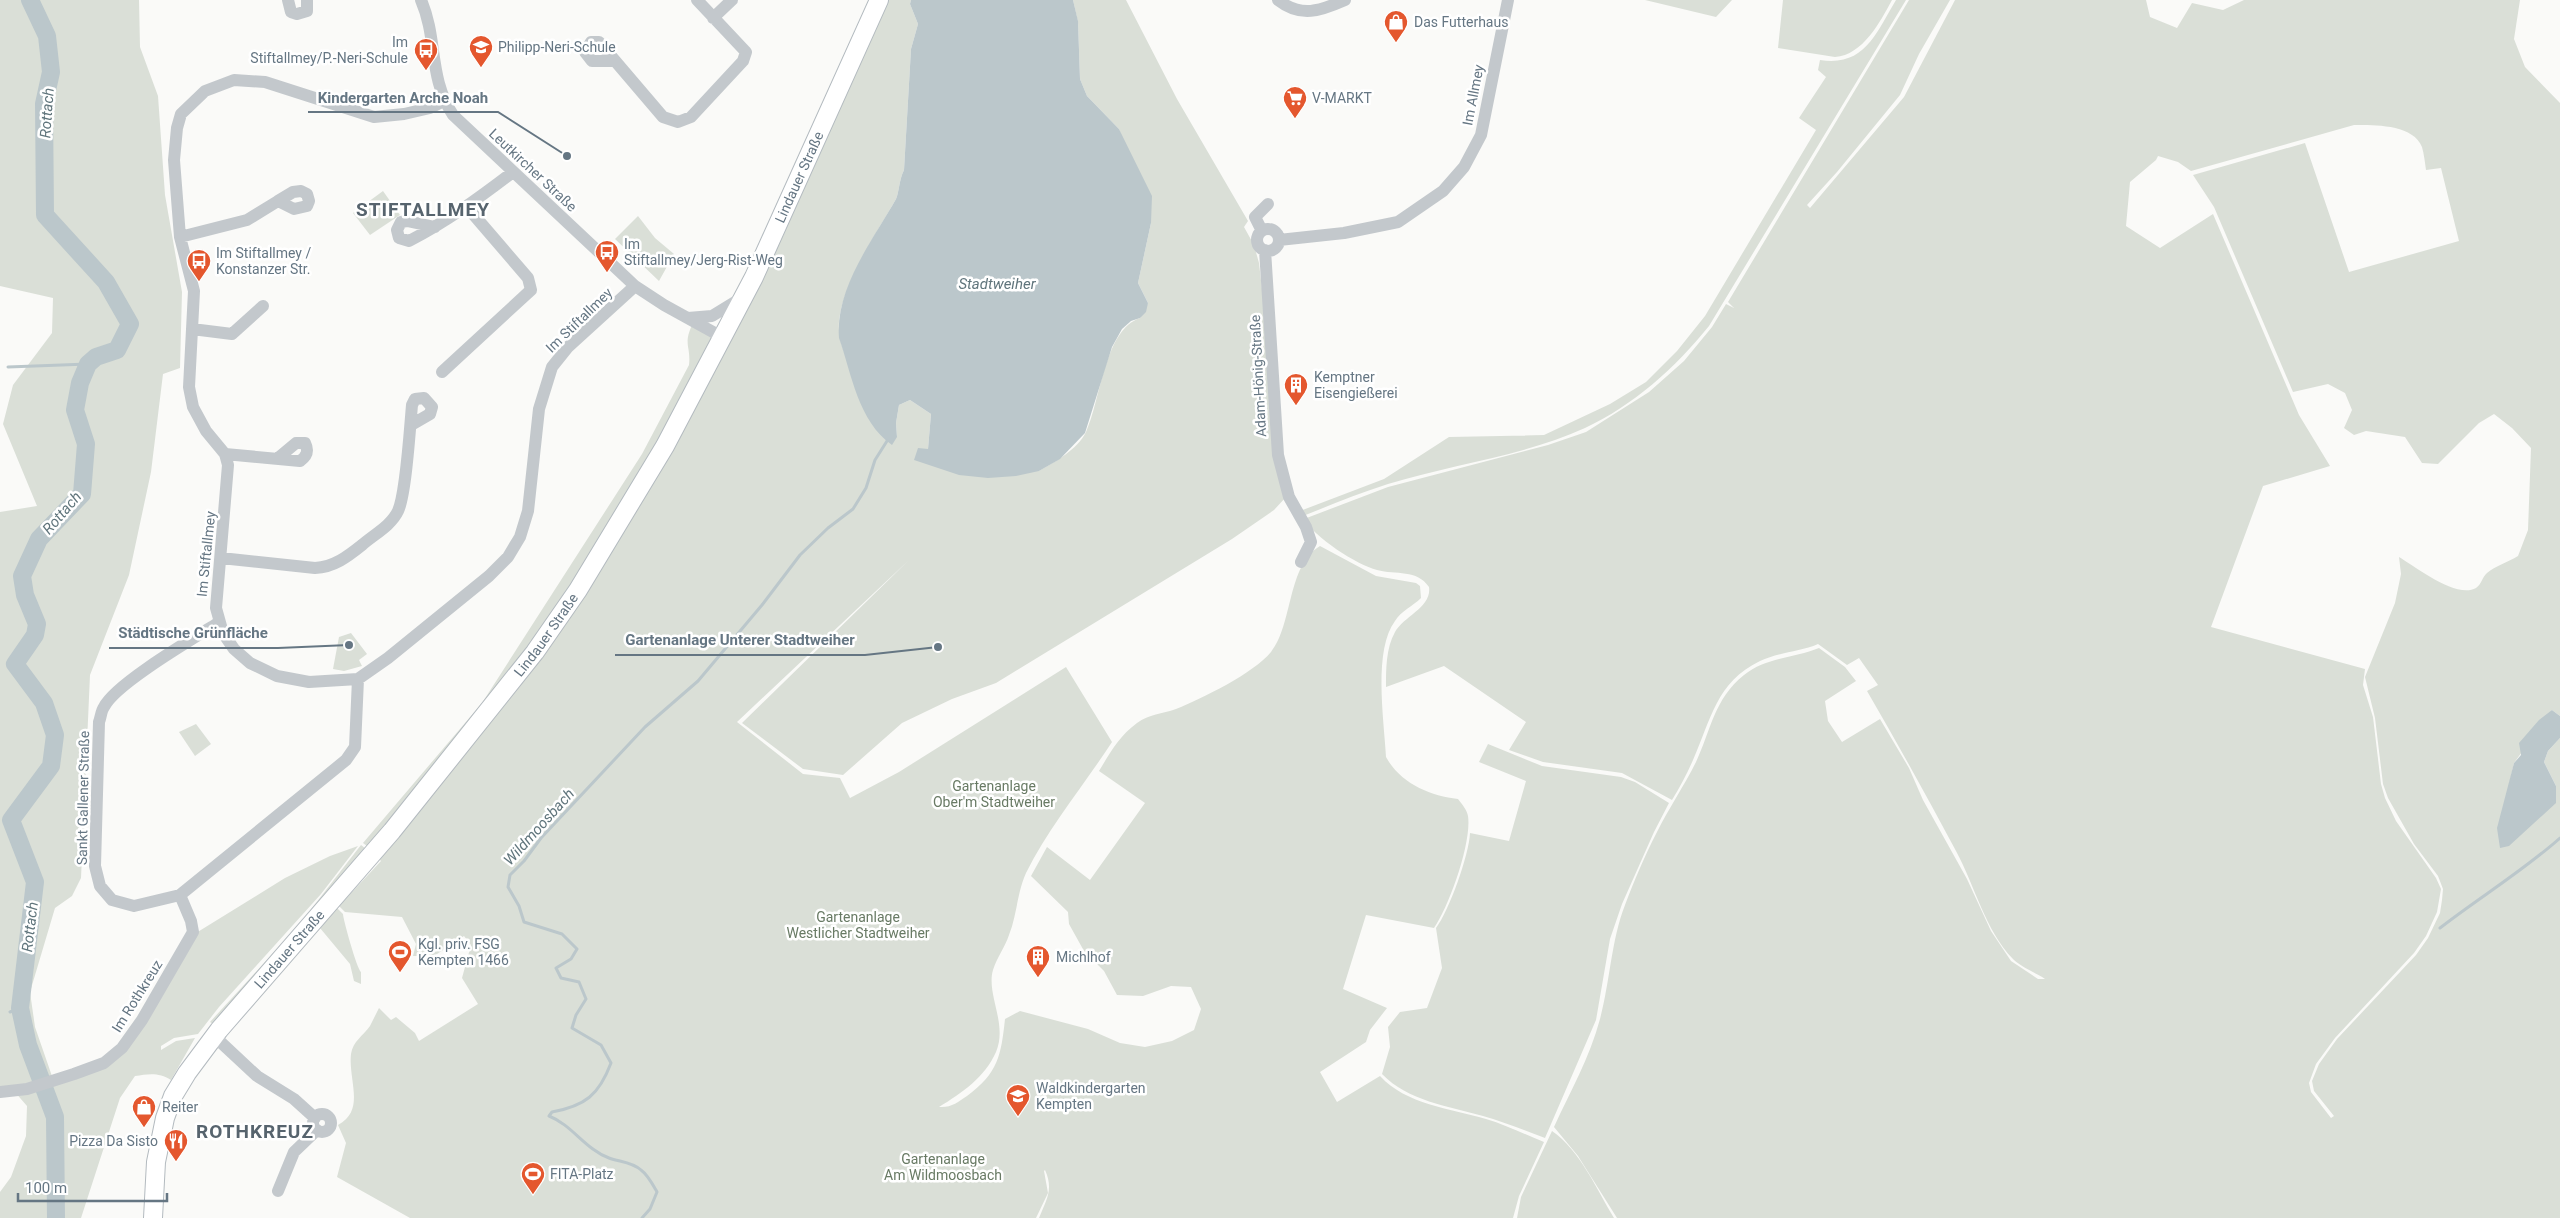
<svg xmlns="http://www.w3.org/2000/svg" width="2560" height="1218" font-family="Roboto,sans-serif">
  <rect width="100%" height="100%" fill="#fafaf8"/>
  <path fill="#dadfd7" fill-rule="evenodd" d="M0,0H139L140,47L158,96L165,195L182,292L180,368L163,374L151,472L129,575L90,675L81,878L72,896L55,908L30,992L35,1027L54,1082L105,1064L196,933L285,878L330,856L358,846L321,894L219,1007L198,1034L174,1038L161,1046V1050L176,1041L195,1038L171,1080C159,1072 148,1074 135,1076L120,1098L81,1218H0V1192L11,1177L26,1136L27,1106L14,1091L0,1090V512L37,506L3,424L13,385L52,333L53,298L0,286Z
    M886,0H911L910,4L918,24L911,49L904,170C899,180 899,192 896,199C877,233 831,299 840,338C848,375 877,407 897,437L896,423L899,405L910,400L931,414L928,449L1039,471C1056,461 1077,450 1086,432C1101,400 1104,330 1140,318L1148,303L1138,283L1151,223L1119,129L1087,96L1080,79L1078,22L1073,0H1126L1177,99L1248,221L1244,227L1254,245L1259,263L1286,497L1274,510L1232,539L996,683L952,699L902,723L843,775L803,769L742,723L909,560L737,722L803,774L840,778L850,798L899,772L1066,667L1112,742C1084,785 1049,827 1026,873C1017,893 1017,915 1009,935C1005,947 997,957 993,970C986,994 1008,1024 996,1052C985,1077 962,1093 939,1107C951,1108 958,1102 967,1096C998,1073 1001,1056 1005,1019L1020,1011L1088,1029L1120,1043L1145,1047L1172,1041L1194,1030L1201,1009L1191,987L1171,986L1143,996L1117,995L1104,971L1084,951L1069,924L1068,912L1031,876L1047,847L1090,880L1145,803L1099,771C1110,753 1119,736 1137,723C1149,714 1162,714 1176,709C1201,699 1254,673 1271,652C1293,625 1287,565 1320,546L1376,576L1416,583L1420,586L1421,598C1413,606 1401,611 1395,621C1373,651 1384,720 1386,757C1400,783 1430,796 1458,799C1462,804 1467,810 1468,816C1472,842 1449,907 1434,928L1366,915L1343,989L1387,1008L1370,1030L1366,1042L1320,1072L1337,1102L1380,1076C1407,1105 1449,1108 1486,1119C1506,1125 1524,1134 1544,1142L1519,1196L1513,1218H1039C1046,1200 1054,1190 1045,1170L1044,1171L1048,1193L1036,1218H410L337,1177L346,1143L338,1125C366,1110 348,1080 351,1054C353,1041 363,1036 370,1026C373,1020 376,1014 379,1008L391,1020L396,1017L415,1033L419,1041L478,1004L462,978L471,945L464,936L434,956H413L416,944L402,917L345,912L339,906L381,861L377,857L671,449L746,311L783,236Z
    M1645,0H1732L1716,17Z
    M1783,0H1892C1880,22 1863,55 1835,57L1778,48Z
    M1896,0H1906L1709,326C1675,368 1634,405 1585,428C1524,456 1452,464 1388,484C1359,493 1331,505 1303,516L1300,511L1384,479L1449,437L1544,435L1610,404L1646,382L1677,351L1705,316L1816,130L1799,118L1826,77L1818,70L1820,60C1865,67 1876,33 1896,0Z
    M1909,0H1950L1919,54L1900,95L1837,172L1807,205L1810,208L1904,97L1955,0H2146L2150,17L2177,28L2192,3L2223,10L2244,0H2520L2514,39L2525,67L2560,103V716L2552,710L2514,763L2509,785L2556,786L2544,762L2548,751L2560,738V1218H1617L1578,1156L1554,1127C1570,1092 1590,1057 1600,1019C1610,982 1611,941 1625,905C1634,881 1645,855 1657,832C1669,808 1684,786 1696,762C1711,730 1714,699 1744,675C1766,657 1795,658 1819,648L1845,667L1856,681L1825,701L1828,721L1842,742L1880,719L1909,768L1923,800L1967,879L1991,931L2011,961L2038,979H2045C2036,973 2021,967 2013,959C1985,930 1975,886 1956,851C1927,797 1898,744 1867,691L1878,685L1859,658L1847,665L1818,644C1800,652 1778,652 1760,661C1716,682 1711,720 1693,760C1687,774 1680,787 1672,800L1622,773L1543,762L1509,750L1526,722L1444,666L1386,687C1386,669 1386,648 1395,632C1404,616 1432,607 1429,587C1417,569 1396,575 1377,570C1357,565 1314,537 1304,519L1388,487L1548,445L1586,432L1649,392L1684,361L1712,327L1726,304L1734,308L1728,302ZM2354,125C2374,125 2413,124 2422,147C2424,154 2425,163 2426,170L2441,168L2459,241L2349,272L2305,143L2193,175L2214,207L2293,392L2328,384L2345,393L2352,410L2344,428L2354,435L2366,431L2405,437L2422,463L2438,464L2479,423L2494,414L2512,428L2531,448L2528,530L2518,556C2508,562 2495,566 2487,573C2482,577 2482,584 2476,588C2456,599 2416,567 2399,557L2401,574L2395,603L2365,677L2375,718L2383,784L2388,798L2414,844L2438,876L2443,889L2442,900L2440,913L2428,938L2416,955L2337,1039L2319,1064L2312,1081L2314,1091L2334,1116L2331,1118L2311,1092L2309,1083L2316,1064L2335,1038L2414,953L2426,936L2437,912L2441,889L2436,878L2396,821L2385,798L2381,784L2373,717L2363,685L2365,669L2211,627L2263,486L2330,466L2299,415L2213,214L2160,248L2126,226L2130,182L2156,160L2158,156L2178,162L2191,171Z
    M383,191L400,215L370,235L353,213Z
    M638,216L655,238L674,254L659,281L615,239Z
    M692,325L714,338C668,422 624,508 572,588C512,680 439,764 371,849L363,843L482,703L642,454L689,365C691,346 683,345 692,325Z
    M351,633L367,654L359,660L362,666L344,671L333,669L339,637Z
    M196,724L211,744L195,756L179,732Z
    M1488,744L1542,766L1621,777L1635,782L1669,803L1654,832L1622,904L1610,939L1596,1020L1545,1138C1524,1130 1504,1122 1483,1116C1448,1106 1408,1101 1382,1074L1390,1047L1388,1027L1400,1012L1427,1008L1442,968L1436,928C1449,911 1469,855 1470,833L1509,841L1526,781L1479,762Z
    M361,845L370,852L216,1026L210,1022L298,926Z
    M337,908L343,914C343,919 357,969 361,972V984L354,981L350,964L320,928Z
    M1552,1131C1580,1150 1597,1190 1614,1218H1517L1521,1197Z"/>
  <path fill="#bbc7cb" d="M911,0H1073L1078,21L1080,79L1087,96L1119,129L1152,196L1151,223L1138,283L1148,303L1146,312L1140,318L1131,321L1122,329L1112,347L1085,433L1060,459L1039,471L1016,476L988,478L959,475L914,460L918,448L928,449L931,414L910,400L899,405L896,423L897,437L892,445C858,421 852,375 839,338C835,288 873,240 896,199C899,192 899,180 904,170L911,49L918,24L910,4Z
    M2552,710L2560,716V738L2548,751L2544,762L2556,786V803L2509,846L2500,848L2497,828L2514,763L2521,755L2519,743L2539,720Z"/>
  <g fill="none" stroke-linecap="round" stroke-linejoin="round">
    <path stroke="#bbc7cb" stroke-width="3" d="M8,367L88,364
      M2440,928C2480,897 2523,871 2560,838
      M10,1012L20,1008
      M642,1218L650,1209L657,1192C653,1185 648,1175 641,1170C632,1162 620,1162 609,1158C585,1149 572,1125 549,1116L552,1112C585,1106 599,1095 611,1063L601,1045L572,1028L576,1015L586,999L579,982L561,978L556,968L571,959L577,949L562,934L524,922L519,906L508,887L510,875L524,861L541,838L645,727L698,681L762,605L800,555L828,528L853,509L866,488L875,460L887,441"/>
    <path stroke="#bbc7cb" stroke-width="18" d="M30,0L47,36L51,72L44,104L45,215L106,282L130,324L117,350L96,357L88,364L80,383L75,410L86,444L82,494L39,539L22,576L25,595L37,624L35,635L15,664L44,703L55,735L51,766L11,820L35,882L20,1008L28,1045L55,1117L56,1218"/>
    <g stroke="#b3babf" stroke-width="20">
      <g id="secondary">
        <path id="s1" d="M153,1218L156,1162L165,1118L173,1096L187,1073L219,1030L392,831L535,652L578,590L665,446L754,277L879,0"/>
      </g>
    </g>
    <path stroke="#c3c8cc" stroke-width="12" d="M288,0L291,12L297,14L307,11V0
      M421,0C438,39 428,77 453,115L635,286L664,305L722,337
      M1278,0C1301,18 1320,11 1345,0
      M713,18L732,0
      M613,61H592L585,52L591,42H599L663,117L678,122L691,117L743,61L746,52L697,0
      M444,101L430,108L404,114L374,117L265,82L234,80L205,91L181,114L177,128L174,160L180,237L194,291L189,387L193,407L206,431L225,454L228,465L216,608L223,633L234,649L250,663L277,676L309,682L358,679L388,658L489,576L508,557L520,537L528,511L539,409L552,367L568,347L635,286
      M301,191L307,194L309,201L307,206L294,209L278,201L293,192Z
      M435,227L407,221L401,222L397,230L399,238L409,241C446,222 479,198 513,172
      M1257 240a11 11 0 1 1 22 0a11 11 0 1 1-22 0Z
      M1262,231L1255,217L1268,204
      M180,237L247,220L278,201
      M1279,240L1344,233L1398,222L1443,191L1464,167L1481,135L1508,0
      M1265,250L1278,455L1289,497L1306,527L1311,542L1301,562
      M688,318L712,316L743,297
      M192,329L232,334L263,306
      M442,372L531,290L528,278L467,207
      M225,454L300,461C307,456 309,451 305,443H296L278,458
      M221,558L315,568C334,567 347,557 362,545C373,535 391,526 398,511C406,494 410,427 412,405L415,399L424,398L432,407L430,414L411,425
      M218,623C194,638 115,684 104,707C101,711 101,717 99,722L95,866L100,886L112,900L134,906L180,895L346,760L355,747L358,679
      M214,1036L257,1076L294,1099L315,1118
      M0,1092L27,1089L74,1074L104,1063L122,1048L142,1020L193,932L191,921L180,895
      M313 1123a9 9 0 1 1 18 0a9 9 0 1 1-18 0Z
      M278,1191L294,1152L317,1130"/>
    <use href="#secondary" stroke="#fff" stroke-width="18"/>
  </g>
  <defs>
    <g id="shop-pin" transform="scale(1.25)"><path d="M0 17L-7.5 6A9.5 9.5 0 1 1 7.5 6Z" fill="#e4572e" stroke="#fff"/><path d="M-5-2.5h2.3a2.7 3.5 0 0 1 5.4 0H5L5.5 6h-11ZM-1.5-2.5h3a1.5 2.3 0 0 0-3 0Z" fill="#fff"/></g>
    <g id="school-pin" transform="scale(1.25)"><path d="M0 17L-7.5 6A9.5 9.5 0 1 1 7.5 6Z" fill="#e4572e" stroke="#fff"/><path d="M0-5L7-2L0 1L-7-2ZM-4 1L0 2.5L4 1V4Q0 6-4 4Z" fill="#fff"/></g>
    <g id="bus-pin" transform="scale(1.25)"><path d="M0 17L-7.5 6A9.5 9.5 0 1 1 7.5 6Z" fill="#e4572e" stroke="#fff"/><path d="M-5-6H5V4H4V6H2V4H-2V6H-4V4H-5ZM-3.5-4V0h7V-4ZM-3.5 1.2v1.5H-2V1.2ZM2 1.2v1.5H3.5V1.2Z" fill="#fff"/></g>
    <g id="supermarket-pin" transform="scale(1.25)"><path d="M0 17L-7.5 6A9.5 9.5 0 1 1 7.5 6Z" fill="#e4572e" stroke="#fff"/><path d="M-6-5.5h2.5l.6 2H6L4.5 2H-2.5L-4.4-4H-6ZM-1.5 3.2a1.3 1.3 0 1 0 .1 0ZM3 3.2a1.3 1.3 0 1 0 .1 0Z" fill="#fff"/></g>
    <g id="building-pin" transform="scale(1.25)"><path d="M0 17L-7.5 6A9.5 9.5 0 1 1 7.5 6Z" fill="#e4572e" stroke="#fff"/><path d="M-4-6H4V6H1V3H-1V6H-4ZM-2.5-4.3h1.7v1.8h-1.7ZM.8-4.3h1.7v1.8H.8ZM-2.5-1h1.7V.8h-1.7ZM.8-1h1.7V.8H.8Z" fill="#fff"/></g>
    <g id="stadium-pin" transform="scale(1.25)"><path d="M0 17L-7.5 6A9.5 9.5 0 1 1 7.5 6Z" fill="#e4572e" stroke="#fff"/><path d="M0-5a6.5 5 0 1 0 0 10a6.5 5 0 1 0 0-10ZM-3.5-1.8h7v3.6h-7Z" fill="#fff"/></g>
    <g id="restaurant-pin" transform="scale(1.25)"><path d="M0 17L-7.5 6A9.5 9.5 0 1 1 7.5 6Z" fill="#e4572e" stroke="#fff"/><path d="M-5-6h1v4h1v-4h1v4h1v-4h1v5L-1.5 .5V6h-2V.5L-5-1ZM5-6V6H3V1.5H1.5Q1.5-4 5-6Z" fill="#fff"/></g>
  </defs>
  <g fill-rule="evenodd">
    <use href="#shop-pin" x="1396" y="22"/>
    <use href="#school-pin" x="481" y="47"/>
    <use href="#bus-pin" x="426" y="50"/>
    <use href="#supermarket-pin" x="1295" y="98"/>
    <use href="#bus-pin" x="607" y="252"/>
    <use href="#bus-pin" x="199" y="261"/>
    <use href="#building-pin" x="1296" y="385"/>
    <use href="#stadium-pin" x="400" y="952"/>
    <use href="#building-pin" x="1038" y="957"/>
    <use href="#school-pin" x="1018" y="1096"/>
    <use href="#shop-pin" x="144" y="1107"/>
    <use href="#restaurant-pin" x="176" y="1141"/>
    <use href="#stadium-pin" x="533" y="1174"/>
  </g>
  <g text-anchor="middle" stroke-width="5" stroke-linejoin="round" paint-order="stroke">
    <g font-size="14" fill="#657683" stroke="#fff" text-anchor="start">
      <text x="1414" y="27">Das Futterhaus</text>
      <text x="408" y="47" text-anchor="end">Im<tspan x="408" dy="16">Stiftallmey/P.-Neri-Schule</tspan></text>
      <text x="498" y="52">Philipp-Neri-Schule</text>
      <text x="1312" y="103">V-MARKT</text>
      <text x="624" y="249">Im<tspan x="624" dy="16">Stiftallmey/Jerg-Rist-Weg</tspan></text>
      <text x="216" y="258">Im Stiftallmey /<tspan x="216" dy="16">Konstanzer Str.</tspan></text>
      <text x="1314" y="382">Kemptner<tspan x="1314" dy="16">Eisengießerei</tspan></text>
      <text x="418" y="949">Kgl. priv. FSG<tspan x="418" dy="16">Kempten 1466</tspan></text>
      <text x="1056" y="962">Michlhof</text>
      <text x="1036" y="1093">Waldkindergarten<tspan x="1036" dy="16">Kempten</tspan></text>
      <text x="162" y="1112">Reiter</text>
      <text x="158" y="1146" text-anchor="end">Pizza Da Sisto</text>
      <text x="550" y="1179">FITA-Platz</text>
    </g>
    <g font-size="14" fill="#657683" stroke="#fff">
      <text transform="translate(1473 95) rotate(-79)" y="5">Im Allmey</text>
      <text transform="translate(533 170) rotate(43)" y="5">Leutkircher Straße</text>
      <text dy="5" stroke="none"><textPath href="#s1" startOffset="1242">Lindauer Straße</textPath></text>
      <text transform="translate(579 320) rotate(-44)" y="5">Im Stiftallmey</text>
      <text transform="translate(1258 376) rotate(-93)" y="5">Adam-Hönig-Straße</text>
      <text transform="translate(206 554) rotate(-84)" y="5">Im Stiftallmey</text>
      <text dy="5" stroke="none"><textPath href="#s1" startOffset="718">Lindauer Straße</textPath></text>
      <text transform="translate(83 798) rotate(-89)" y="5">Sankt Gallener Straße</text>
      <text dy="5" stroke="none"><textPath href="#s1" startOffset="312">Lindauer Straße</textPath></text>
      <text transform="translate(137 996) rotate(-58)" y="5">Im Rothkreuz</text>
    </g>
    <g font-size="14" fill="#687a64" stroke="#fff">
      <text x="994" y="791">Gartenanlage<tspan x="994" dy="16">Ober'm Stadtweiher</tspan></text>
      <text x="858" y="922">Gartenanlage<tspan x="858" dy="16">Westlicher Stadtweiher</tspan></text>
      <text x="943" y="1164">Gartenanlage<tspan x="943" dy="16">Am Wildmoosbach</tspan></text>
    </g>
    <g font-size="15" font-style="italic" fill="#60757c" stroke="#fff">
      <text transform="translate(47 113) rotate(-86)" y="5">Rottach</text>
      <text x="997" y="289">Stadtweiher</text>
      <text transform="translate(62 513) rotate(-49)" y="5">Rottach</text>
      <text transform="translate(539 827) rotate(-48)" y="5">Wildmoosbach</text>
      <text transform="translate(30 927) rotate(-83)" y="5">Rottach</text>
    </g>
    <g font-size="19" font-weight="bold" letter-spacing="1" fill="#57646e" stroke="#fff">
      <text x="423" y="216">STIFTALLMEY</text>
      <text x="255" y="1138">ROTHKREUZ</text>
    </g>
  </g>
  <path fill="none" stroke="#657683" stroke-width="2" d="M567 156L498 112H308M349 645L278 648H109M938 647L865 655H615"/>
  <g fill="#657683" stroke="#fff" stroke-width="2">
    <circle cx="567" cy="156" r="5"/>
    <circle cx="349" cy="645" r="5"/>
    <circle cx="938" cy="647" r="5"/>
  </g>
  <g font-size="15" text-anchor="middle" font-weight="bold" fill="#657683" stroke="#fff" stroke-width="5" stroke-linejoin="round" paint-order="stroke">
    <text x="403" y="103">Kindergarten Arche Noah</text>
    <text x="193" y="638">Städtische Grünfläche</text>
    <text x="740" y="645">Gartenanlage Unterer Stadtweiher</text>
  </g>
  <path d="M18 1193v8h149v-8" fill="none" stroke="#657683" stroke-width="2.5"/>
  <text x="25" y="1193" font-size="15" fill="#657683" stroke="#ffffff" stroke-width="4" paint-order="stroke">100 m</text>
</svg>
